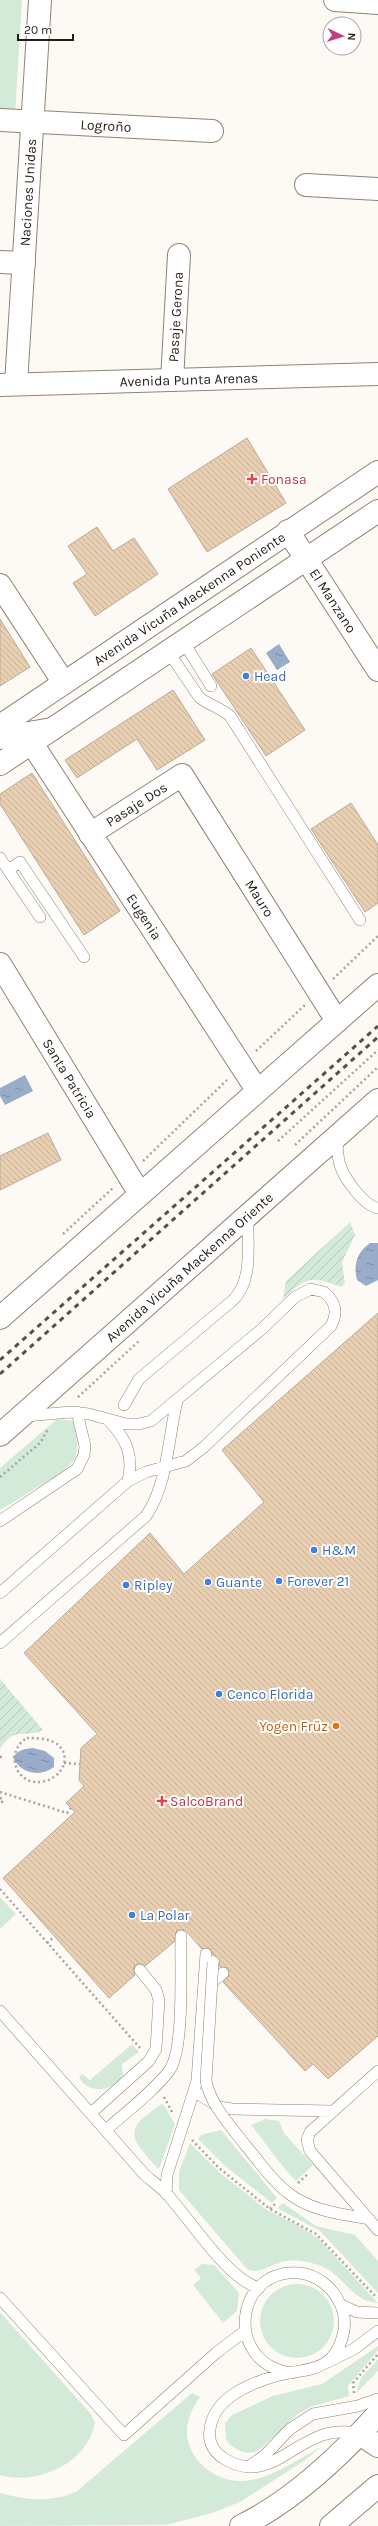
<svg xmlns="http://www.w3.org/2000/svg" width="378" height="2526" font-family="Karla,sans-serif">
  <defs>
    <pattern id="garden-furrows" width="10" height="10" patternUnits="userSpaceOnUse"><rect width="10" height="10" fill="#d3ead9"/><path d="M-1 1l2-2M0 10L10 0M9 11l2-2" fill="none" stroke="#b5c8ba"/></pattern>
    <pattern id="water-ripples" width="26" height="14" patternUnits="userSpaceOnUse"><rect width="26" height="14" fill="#99acc9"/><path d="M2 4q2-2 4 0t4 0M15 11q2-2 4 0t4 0" fill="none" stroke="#7c8ba2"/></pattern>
    <pattern id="building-back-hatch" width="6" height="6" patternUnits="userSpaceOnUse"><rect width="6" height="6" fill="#e8cfb2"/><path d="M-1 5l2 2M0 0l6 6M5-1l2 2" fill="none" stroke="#c7b198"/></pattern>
  </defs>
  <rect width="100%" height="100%" fill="#fdfaf6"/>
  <path fill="#d3ead9" d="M0,0H22L15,115L0,114Z
    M57,1419L73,1421L80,1429L75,1459L63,1472L0,1510V1468Z
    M0,1897L16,1914L0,1929Z
    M132,2044L139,2052L122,2064L123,2075C114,2092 88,2095 79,2077L82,2074L90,2080Z
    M161,2104L164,2105L175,2124L159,2169C153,2164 147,2157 142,2150C123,2127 143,2119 161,2104Z
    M265,2119L279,2121L284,2133L313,2165L296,2181C279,2164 267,2144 251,2125Z
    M221,2130L277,2198L272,2203L225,2166L198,2139L201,2135Z
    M190,2143L219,2172L267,2210L303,2228L320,2240L378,2303C349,2301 344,2273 318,2265C307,2261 293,2259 282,2262C269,2265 260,2275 247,2269L179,2190V2172Z
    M283,2203L316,2226L355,2235L378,2261V2293L320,2231L277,2208Z
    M202,2264L214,2265L239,2293L237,2311L223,2323L193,2285L201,2278L194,2270Z
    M260 2321a37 37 0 1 1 74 0a37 37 0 1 1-74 0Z
    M0,2312L90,2413L95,2422C89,2463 37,2486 0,2475Z
    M378,2346V2350L348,2386L349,2396L310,2407L298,2414L258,2451C245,2456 234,2449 226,2440L225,2423L232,2415L273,2396L322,2384Z
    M378,2359V2371L356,2393L361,2378Z
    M192,2393L200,2397C193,2407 187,2419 187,2431C186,2459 216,2483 243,2481C270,2480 298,2459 321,2447L304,2461L240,2502L212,2513L166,2525L0,2526V2493C26,2500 52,2503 77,2491Z"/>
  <path fill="url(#garden-furrows)" d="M350,1222L355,1235L342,1262L345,1284L341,1287C311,1276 308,1276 283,1299L286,1281Z
    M0,1679L43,1730C26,1739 15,1725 0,1749Z"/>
  <path fill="url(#water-ripples)" d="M279,644L290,662L277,670L266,653Z
    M25,1075L33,1091L5,1105L0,1096V1088Z
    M370,1243H378V1280L366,1286L357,1280C353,1265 357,1252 370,1243Z
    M33,1748L45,1751L54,1758V1767C40,1778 19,1773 13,1757C19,1750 23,1749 33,1748Z"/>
  <path fill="url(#building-back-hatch)" stroke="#bbab99" d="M247,438L286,503L207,552L168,489Z
    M97,527L113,551L134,538L158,574L95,616L73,583L87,574L68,546Z
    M0,619L30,667L0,686Z
    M251,648L305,730L266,756L212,674Z
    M173,690L205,740L157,770L137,739L77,778L65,760Z
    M32,773L120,911L84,935L0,804V794Z
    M351,803L378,845V903L365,912L311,829Z
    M48,1133L61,1160L0,1190V1156Z
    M378,1313V2036L328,2079L313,2064L305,2071L223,1982L229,1976L228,1968L220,1967L219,1959L213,1955L210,1948L202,1949L185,1930H177L174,1942L145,1966L139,1963L135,1965L133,1971L135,1975L109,1998L3,1878L75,1812L66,1803L84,1786L79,1780L81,1748L97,1734L24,1653L150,1533L184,1574L264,1502L222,1450Z"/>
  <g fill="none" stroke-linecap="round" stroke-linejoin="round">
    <g stroke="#918271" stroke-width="12">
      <path id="lane" d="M183,641L211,686
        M168,651L199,697C208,705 220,707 230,716L360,920
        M0,858L40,917
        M8,870L20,862L84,957
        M337,1137C337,1147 337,1158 341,1168C346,1180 364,1206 378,1208
        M124,1405L139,1379L232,1301C254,1281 247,1245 248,1217
        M109,1421C126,1438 134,1456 128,1481
        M0,1521L77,1469L84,1455L85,1446L77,1412
        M0,1593L128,1481L146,1472L186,1461L204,1447L331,1326C338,1313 336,1302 324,1292L311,1289L295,1297L262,1329L151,1421L139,1424H126L89,1414L71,1412L25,1416
        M0,1643L146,1516C168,1484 168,1438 177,1401
        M211,1983L223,1973
        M0,2011L145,2175C152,2181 160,2187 166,2193C190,2219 227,2279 259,2288
        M378,2071L310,2132L307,2140L310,2151L378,2230
        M195,2092L219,2107L232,2109L332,2111
        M91,2113L149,2061L156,2049L159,2000L156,1990L140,1970
        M106,2130C126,2112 153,2092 169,2071C185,2050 180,1965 181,1936
        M246,2146C259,2161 271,2180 287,2192C310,2211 341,2214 369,2219
        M166,2194L167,2175L197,2081L206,1954
        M0,2298L124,2435L216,2353L245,2331
        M341,2305L357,2312L378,2313
        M328,2362L354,2349L378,2331
        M292,2373C223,2364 234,2267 300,2273C316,2275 331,2286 338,2300C344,2310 346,2323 343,2335C333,2373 308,2368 279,2375C251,2383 214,2397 210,2429C208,2441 213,2451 223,2458C277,2492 299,2418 360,2434
        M248,2467L264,2456L290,2429L313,2414L358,2406L378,2399"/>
    </g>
    <g stroke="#918271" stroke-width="24">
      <g id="street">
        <path d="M335,0L378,3"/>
        <path id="s1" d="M0,120L212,131"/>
        <path d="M306,185L378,189"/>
        <path d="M0,262L24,263"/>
        <path id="s2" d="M172,380L179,255"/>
        <path id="s3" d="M16,384L40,0"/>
        <path id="s4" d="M288,531L378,670"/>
        <path d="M0,585L64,683"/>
        <path id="s5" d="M31,742L257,1090"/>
        <path id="s6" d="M90,834L182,775L337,1021"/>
        <path id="s7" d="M0,964L140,1194"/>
      </g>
    </g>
    <g stroke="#918271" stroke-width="24">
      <g id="secondary">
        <path id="s8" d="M0,385L378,374"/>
        <path d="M0,764L378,511"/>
        <path d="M360,2434L378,2446"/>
        <path d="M241,2526C293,2501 340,2456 378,2414"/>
        <path d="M331,2526L378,2486"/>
      </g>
    </g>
    <g stroke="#918271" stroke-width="24">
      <g id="primary">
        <path id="s9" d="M0,726L378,472"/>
        <path d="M0,738L52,729"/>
        <path d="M0,1318L378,985"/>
        <path id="s10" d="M0,1435L378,1100"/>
      </g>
    </g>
    <path stroke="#a8a49f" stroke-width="2.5" stroke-dasharray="2 3" stroke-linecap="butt" d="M333,979L378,936
      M256,1051L305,1005
      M278,1141L378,1050
      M295,1145L378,1067
      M143,1161L227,1080
      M63,1234L114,1187
      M78,1397L139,1341
      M0,1477L40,1443L48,1429
      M27,1738C36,1738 48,1738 57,1744C69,1753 66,1769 54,1777C21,1797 0,1754 27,1738Z
      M0,1757H5
      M64,1763L80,1764
      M0,1792L67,1813L71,1808
      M0,1798L3,1799L2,1802L0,1801
      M0,1889L140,2048
      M47,1943L54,1937
      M164,2097L172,2112
      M192,2140L219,2168L270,2209L316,2234L377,2298
      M298,2183L309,2173
      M270,2209L277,2202
      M354,2393L353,2383L378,2354"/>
    <use href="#lane" stroke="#fff" stroke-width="11"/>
    <use href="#street" stroke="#fff" stroke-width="22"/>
    <use href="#secondary" stroke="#fff" stroke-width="22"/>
    <use href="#primary" stroke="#fff" stroke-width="22"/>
    <path stroke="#555049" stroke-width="3" stroke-dasharray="5 5" stroke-linecap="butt" d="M0,1360L378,1026
      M0,1374L378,1037"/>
    <g stroke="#918271" stroke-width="12" stroke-linecap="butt">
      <path id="lane-bridge" d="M213,1962L206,2081C211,2106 231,2126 246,2146"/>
    </g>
    <use href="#lane-bridge" stroke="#fff" stroke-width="11"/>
  </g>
  <g fill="#e0444e" stroke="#fff" stroke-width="1.5">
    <path d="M250 473h4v4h4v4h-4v4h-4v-4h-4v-4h4z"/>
    <path d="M160 1795h4v4h4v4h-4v4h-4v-4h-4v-4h4z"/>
  </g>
  <g fill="#3f7fe0" stroke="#fff" stroke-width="1.5">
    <circle cx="246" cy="676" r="4"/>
    <circle cx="314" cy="1550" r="4"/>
    <circle cx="279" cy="1581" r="4"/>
    <circle cx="208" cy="1582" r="4"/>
    <circle cx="126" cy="1585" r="4"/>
    <circle cx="219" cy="1694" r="4"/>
    <circle cx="132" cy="1915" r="4"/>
  </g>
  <circle fill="#e8710a" stroke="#fff" stroke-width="1.5" cx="336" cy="1726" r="4"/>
  <g text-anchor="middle" stroke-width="4" stroke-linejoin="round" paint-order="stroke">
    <g font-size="14" fill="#231d16" stroke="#fff">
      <text dy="5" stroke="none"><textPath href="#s1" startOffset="106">Logroño</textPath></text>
      <text dy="5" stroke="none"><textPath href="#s3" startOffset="192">Naciones Unidas</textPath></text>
      <text dy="5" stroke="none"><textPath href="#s2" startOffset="63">Pasaje Gerona</textPath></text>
      <text dy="5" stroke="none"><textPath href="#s8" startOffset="189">Avenida Punta Arenas</textPath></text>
      <text dy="5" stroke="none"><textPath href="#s9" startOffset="228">Avenida Vicuña Mackenna Poniente</textPath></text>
      <text dy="5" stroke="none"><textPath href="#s4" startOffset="83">El Manzano</textPath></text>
      <text dy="5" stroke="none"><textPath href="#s6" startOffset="55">Pasaje Dos</textPath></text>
      <text dy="5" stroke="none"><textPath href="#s6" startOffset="255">Mauro</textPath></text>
      <text dy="5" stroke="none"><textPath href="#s5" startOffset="208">Eugenia</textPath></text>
      <text dy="5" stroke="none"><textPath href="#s7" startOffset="134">Santa Patricia</textPath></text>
      <text dy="5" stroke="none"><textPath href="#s10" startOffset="253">Avenida Vicuña Mackenna Oriente</textPath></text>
    </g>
    <g font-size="14" fill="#be3a42" stroke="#fff" text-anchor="start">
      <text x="261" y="484">Fonasa</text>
      <text x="170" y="1806">SalcoBrand</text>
    </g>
    <g font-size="14" fill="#366cbe" stroke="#fff" text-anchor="start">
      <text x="254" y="681">Head</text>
      <text x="322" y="1555">H&amp;M</text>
      <text x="287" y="1586">Forever 21</text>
      <text x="216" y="1587">Guante</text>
      <text x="134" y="1590">Ripley</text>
      <text x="227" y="1699">Cenco Florida</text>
      <text x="140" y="1920">La Polar</text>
    </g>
    <g font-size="14" fill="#c56008" stroke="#fff" text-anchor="end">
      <text x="328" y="1731">Yogen Früz</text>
    </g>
  </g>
  <g transform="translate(342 36) rotate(94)"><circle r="19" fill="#ffffff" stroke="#a7a5a2"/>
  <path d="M0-3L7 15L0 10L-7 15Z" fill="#c43e7f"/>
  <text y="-6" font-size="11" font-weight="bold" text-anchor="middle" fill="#231d16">N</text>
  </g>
  <path d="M18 34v6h55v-6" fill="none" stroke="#231d16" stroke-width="2"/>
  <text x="24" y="34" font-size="12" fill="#231d16" stroke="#ffffff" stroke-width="3" paint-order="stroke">20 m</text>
</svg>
